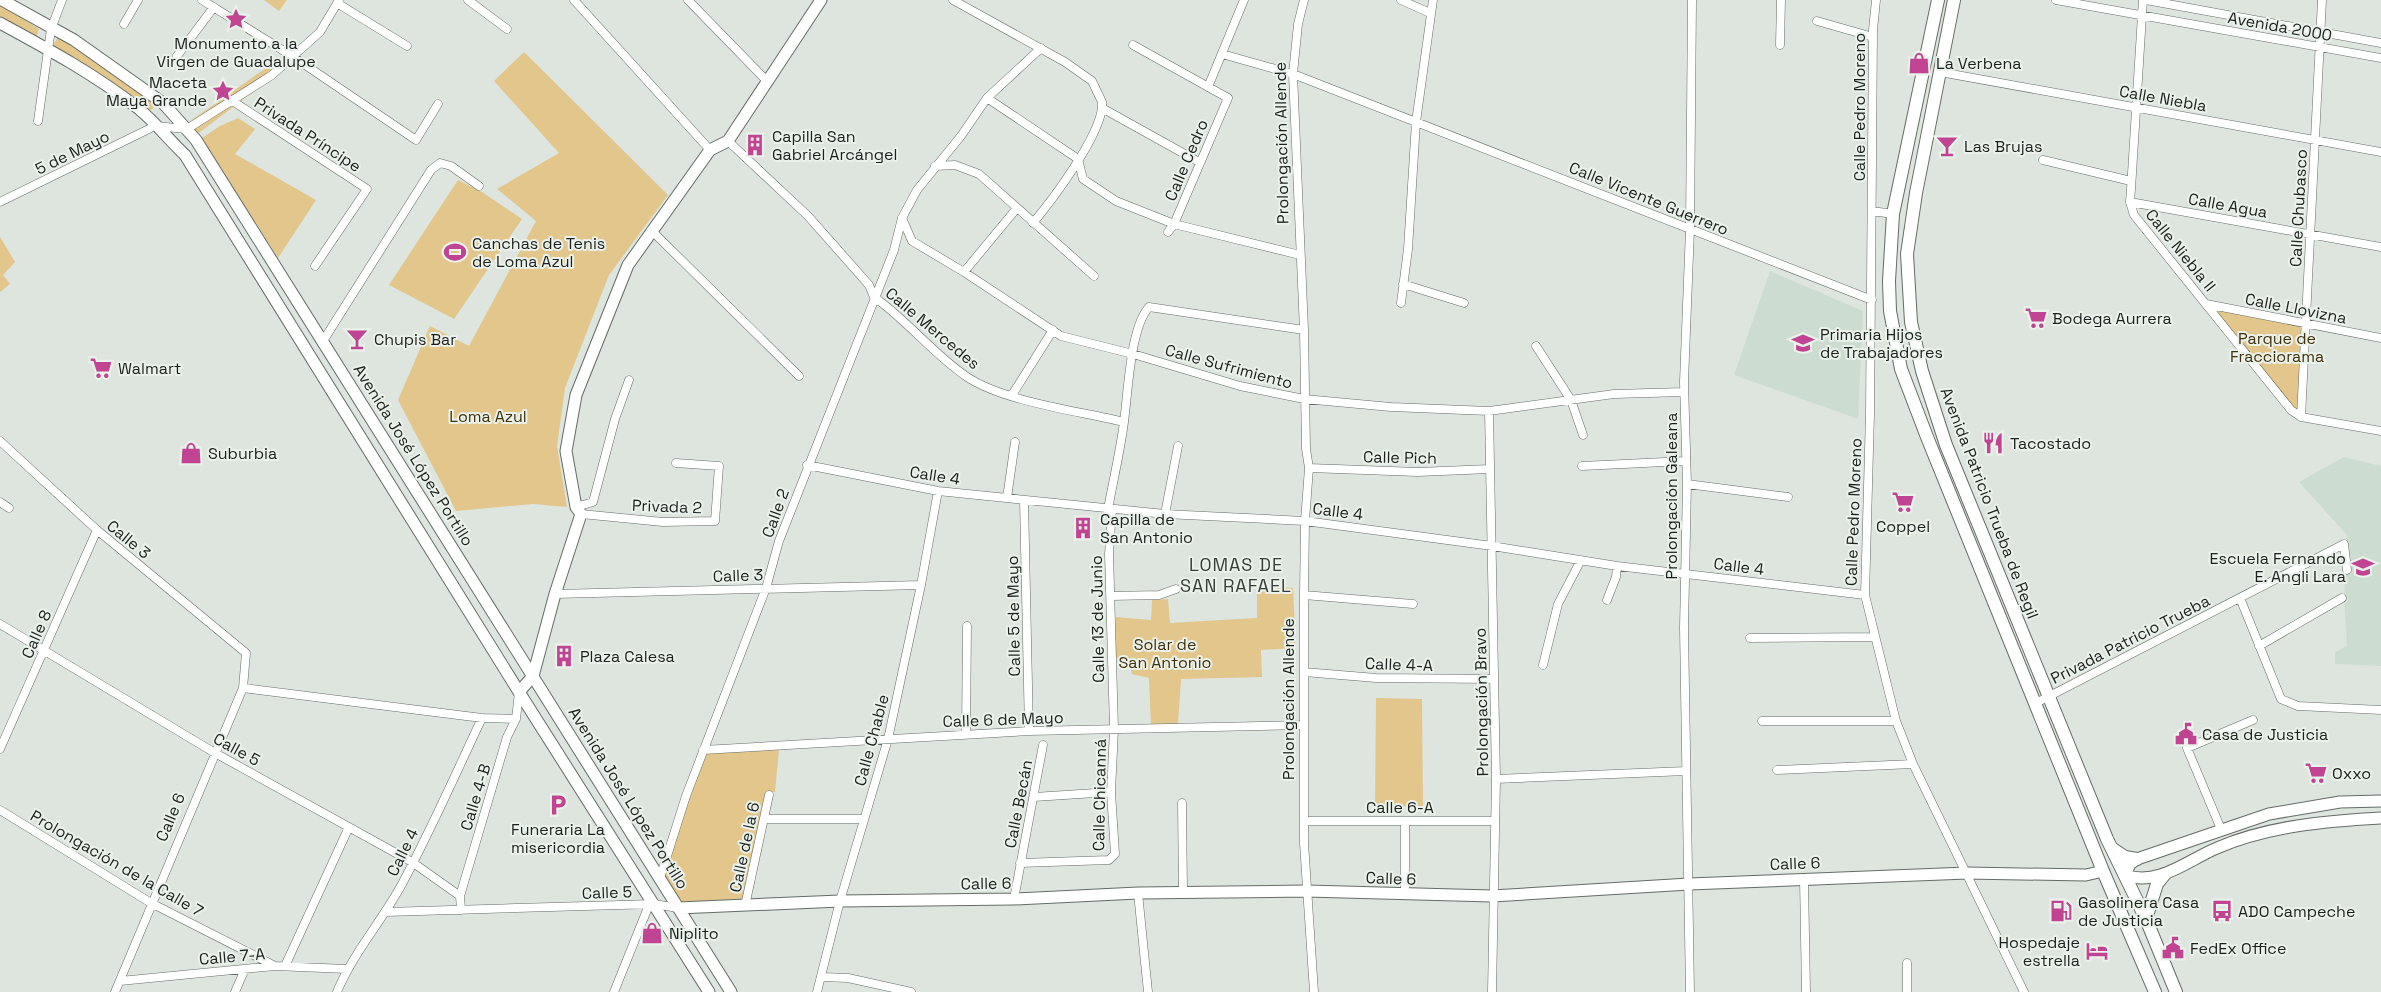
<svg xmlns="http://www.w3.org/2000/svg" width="2381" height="992" font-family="'Space Grotesk',sans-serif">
  <rect width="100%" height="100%" fill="#dde5de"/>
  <path fill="#cddcd0" d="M1770,271L1863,311L1858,419L1734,375Z
    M2344,457L2381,466V666L2335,664V652L2347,646L2344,599L2347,535L2299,482Z"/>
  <path fill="#e3c68c" d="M264,0H287L279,11Z
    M0,4L39,29L36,38L0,18Z
    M58,37L99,63L157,105L149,111L52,47Z
    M524,52L668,195L609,275L565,388L557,446L567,507L533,504L456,511L398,400L430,326L469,346L536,221L497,189L559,153L494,81Z
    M286,54L294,61L196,135L186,124Z
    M238,118L255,129L235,154L316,200L278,258L202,138L220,126Z
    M458,180L482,192L522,219L454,319L389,285Z
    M0,237L15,262L3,275L10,284L0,292Z
    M2208,307L2306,324L2301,417Z
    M1257,586L1293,588L1296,648L1261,650L1262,677L1181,679L1178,724L1151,725L1149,678L1132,674L1128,659L1115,658L1116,617L1151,620L1152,600L1168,599L1170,623L1257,618Z
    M1376,698L1422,699L1423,808L1375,804Z
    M779,750L775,792L771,793L745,905L678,907L660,878L706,752Z"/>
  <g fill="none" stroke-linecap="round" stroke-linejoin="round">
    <g stroke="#646c66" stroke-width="9">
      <path id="street" d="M202,0L292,56L416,140L438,104
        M468,0L507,29
        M574,0L710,150
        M688,0L767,81
        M953,0L1065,62L1092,81L1102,102V108L1199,162
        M1304,0L1298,24L1293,74L1304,330L1306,449L1309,468L1305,521L1304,595V843L1314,992
        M1401,0L1430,13
        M1876,0L1873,30L1870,414L1865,595L1896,721L1913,764L2024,992
        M2056,0L2381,58
        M2143,0L2131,189L2130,202L2134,215L2291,410L2301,417L2381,431
        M2146,0L2381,43
        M337,3L407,46
        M1817,21L1873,37
        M124,24L138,0
        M1133,45L1228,98L1174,224L1168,232
        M1780,45L1781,0
        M1222,54L1293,74L1872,300
        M177,56L214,7
        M1940,72L2381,152
        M1208,87L1244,0
        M987,98L1078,159L1083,179L1116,201L1174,224L1300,255
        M231,100L367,189L315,266
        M38,121L51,29L62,0
        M728,141L808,216L869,285L874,297C907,320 933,354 967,377C1005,402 1079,411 1124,422
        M2043,160L2131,181
        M935,166L955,165L979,174L1094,276
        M0,202L155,126L187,129L272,75L320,32L339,0
        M2130,202L2381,247
        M1872,211L1893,214
        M902,218L912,241L964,272L1061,336L1133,354L1240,386L1304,399L1391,407L1489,411L1614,394L1684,392
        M1033,223C1053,199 1098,139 1102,108
        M651,230L799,376
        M964,272L1017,208
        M1403,284L1464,303
        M1401,303L1408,249L1416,122L1433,0
        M2206,304L2381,338
        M323,341L431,170L440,163L451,166L479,186
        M1536,346L1571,400L1583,435
        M1012,395L1053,330
        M1489,411L1496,779L1492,992
        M2301,417L2322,0
        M0,441L97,530L246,653L243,688L115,992
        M807,465L938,491L1165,514L1305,521L1492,546L1617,566L1865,595
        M1582,466L1686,461
        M1309,468L1418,472L1490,469
        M1687,484L1788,497
        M1007,498L1015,442
        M1024,500L1029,731
        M0,502L9,508
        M576,507L593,502L615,419L629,380
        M1108,509C1113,482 1119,456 1123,429C1128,399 1129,329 1149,307L1304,330
        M581,514L663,522L715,521L719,466L676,463
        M1165,514L1178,446
        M555,594L921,585
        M1304,595L1413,604
        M1111,596L1159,595L1176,589
        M2240,598L2281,699L2298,706L2381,710
        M1607,600L1616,577L1617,566
        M0,624L215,753L412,862L460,896
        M1750,638L1875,637
        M2259,646L2342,598
        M1543,665L1558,604L1581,560
        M1304,672L1376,678L1494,679
        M243,688L482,718L516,719
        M2036,703L2344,544L2347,570
        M1762,721H1896
        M966,734L967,626
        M0,749L97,530
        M703,750L1029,731L1304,725
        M1777,770L1913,764
        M1496,779L1686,771
        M1034,797L1111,792
        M1182,803L1183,892
        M0,810L151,903L275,966
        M766,819H864
        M1305,821H1495
        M2221,829L2187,748L2253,720
        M1020,863L1109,860L1115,854L1111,792L1114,729L1109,554L1112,509
        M660,878L686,796L766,588L779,541L894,250L902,218L917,190L961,136L987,98L1041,48
        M1804,879L1806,992
        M1138,893L1148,992
        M1405,894V821
        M1014,899L1043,745
        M745,906L769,795
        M461,910L460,896L507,737L516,719L519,692
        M386,912L654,904L678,908
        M285,966L349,827
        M822,977L848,978L911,992
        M120,981L275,966L347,969
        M235,992L245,969
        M337,992C353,953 382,921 402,884C431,830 456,773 482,718
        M614,992L649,905
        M817,992L840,901L888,739L921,585L938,491
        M1690,992L1684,628L1687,484L1684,382L1690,229L1692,0
        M1907,992V963"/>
    </g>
    <g stroke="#646c66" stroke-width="13">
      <path id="secondary" d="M2,0L74,40L163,103L196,140L731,992
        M0,23C48,49 96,75 139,109C156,123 170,141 185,155L519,692L709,992
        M519,692L533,676L555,594L581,514L576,507L566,451L576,395L628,265L710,150L728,141L821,0
        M2381,801L2340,802L2269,814L2137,859L2130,864L2125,875C2158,887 2188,860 2217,848C2268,826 2326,821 2381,818
        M678,908L840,901L1014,899L1138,893L1307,891L1492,896L1689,884L1967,873L2086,875L2103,871"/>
    </g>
    <g stroke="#646c66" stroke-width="14">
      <path id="primary" d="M1938,0L1893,214L1889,281L1890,311L1901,369L1927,437L2103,871L2155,992
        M1954,0L1916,193L1907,254L1911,322L1922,371L1946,445L2107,839L2146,919L2176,992
        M2113,849L2125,857L2137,859
        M2146,919L2157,884L2165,874"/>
    </g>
    <use href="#street" stroke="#fff" stroke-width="8"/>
    <use href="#secondary" stroke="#fff" stroke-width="11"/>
    <use href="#primary" stroke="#fff" stroke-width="12"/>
  </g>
  <defs>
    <g id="sight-bare" transform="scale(1.725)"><path d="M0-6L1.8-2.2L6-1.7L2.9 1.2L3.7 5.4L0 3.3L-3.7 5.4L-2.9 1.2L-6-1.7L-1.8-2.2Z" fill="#c14493" stroke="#eaf2eb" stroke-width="2.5" paint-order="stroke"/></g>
    <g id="shop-bare" transform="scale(1.725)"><path d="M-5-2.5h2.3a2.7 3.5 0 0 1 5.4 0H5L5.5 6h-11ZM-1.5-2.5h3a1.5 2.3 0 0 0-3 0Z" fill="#c14493" stroke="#eaf2eb" stroke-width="2.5" paint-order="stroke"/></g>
    <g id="building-bare" transform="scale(1.725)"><path d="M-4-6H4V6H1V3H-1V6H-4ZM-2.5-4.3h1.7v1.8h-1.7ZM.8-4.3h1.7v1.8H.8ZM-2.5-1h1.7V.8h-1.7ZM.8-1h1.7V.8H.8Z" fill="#c14493" stroke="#eaf2eb" stroke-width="2.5" paint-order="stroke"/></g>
    <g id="bar-bare" transform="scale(1.725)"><path d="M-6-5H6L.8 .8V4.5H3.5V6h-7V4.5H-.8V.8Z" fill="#c14493" stroke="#eaf2eb" stroke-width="2.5" paint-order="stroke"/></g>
    <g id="stadium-bare" transform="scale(1.725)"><path d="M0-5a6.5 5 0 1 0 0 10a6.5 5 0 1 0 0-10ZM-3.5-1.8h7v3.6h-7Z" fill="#c14493" stroke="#eaf2eb" stroke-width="2.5" paint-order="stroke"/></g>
    <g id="supermarket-bare" transform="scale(1.725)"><path d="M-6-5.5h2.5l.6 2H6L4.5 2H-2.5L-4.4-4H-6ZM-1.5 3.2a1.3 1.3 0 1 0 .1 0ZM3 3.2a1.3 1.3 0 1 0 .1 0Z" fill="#c14493" stroke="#eaf2eb" stroke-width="2.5" paint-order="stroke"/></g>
    <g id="school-bare" transform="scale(1.725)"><path d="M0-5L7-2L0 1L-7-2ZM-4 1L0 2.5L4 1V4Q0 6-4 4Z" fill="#c14493" stroke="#eaf2eb" stroke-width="2.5" paint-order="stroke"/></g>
    <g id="restaurant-bare" transform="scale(1.725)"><path d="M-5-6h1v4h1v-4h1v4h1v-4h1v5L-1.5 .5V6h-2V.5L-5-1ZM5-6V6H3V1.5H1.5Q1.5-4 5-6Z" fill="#c14493" stroke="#eaf2eb" stroke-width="2.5" paint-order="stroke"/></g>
    <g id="civic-bare" transform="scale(1.725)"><path d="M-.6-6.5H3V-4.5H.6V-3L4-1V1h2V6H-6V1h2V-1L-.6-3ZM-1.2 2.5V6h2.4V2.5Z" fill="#c14493" stroke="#eaf2eb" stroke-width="2.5" paint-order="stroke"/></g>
    <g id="parking-bare" transform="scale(1.725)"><path d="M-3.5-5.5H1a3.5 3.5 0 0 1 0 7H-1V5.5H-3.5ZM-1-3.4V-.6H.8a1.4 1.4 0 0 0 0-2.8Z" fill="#c14493" stroke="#eaf2eb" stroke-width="2.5" paint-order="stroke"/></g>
    <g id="fuel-bare" transform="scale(1.725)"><path d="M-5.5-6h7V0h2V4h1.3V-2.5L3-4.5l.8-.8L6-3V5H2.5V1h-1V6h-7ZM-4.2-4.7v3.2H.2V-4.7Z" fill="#c14493" stroke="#eaf2eb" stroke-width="2.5" paint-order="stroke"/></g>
    <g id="bus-bare" transform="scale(1.725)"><path d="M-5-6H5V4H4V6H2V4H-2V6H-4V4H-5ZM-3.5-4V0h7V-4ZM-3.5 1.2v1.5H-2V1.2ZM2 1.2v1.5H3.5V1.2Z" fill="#c14493" stroke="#eaf2eb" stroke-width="2.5" paint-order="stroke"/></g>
    <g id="hotel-bare" transform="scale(1.725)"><path d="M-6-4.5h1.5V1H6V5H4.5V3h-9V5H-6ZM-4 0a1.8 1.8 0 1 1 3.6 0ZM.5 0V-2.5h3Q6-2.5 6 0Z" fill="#c14493" stroke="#eaf2eb" stroke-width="2.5" paint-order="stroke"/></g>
  </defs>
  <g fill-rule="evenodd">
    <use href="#sight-bare" x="236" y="19"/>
    <use href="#shop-bare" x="1919" y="63"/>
    <use href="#sight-bare" x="223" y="91"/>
    <use href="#building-bare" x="755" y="145"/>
    <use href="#bar-bare" x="1947" y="146"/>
    <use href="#stadium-bare" x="455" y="252"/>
    <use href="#supermarket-bare" x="2036" y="318"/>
    <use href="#bar-bare" x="357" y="339"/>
    <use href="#school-bare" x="1803" y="343"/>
    <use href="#supermarket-bare" x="101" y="368"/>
    <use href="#restaurant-bare" x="1993" y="443"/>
    <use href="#shop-bare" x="191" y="453"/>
    <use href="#supermarket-bare" x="1903" y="502"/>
    <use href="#building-bare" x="1083" y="528"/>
    <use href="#school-bare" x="2363" y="567"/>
    <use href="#building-bare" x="564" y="656"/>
    <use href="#civic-bare" x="2186" y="734"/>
    <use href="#supermarket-bare" x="2316" y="773"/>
    <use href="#parking-bare" x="558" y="805"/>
    <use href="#fuel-bare" x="2061" y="911"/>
    <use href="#bus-bare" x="2222" y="911"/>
    <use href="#shop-bare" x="652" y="933"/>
    <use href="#civic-bare" x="2173" y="948"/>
    <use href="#hotel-bare" x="2097" y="951"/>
  </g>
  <g text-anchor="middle" stroke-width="4" stroke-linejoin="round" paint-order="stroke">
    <g font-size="16" fill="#1c1f1d" stroke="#eaf2eb">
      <text transform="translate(2280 26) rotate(10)" y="6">Avenida 2000</text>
      <text transform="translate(2163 98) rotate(10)" y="6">Calle Niebla</text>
      <text transform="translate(1859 107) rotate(-90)" y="6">Calle Pedro Moreno</text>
      <text transform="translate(308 134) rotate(33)" y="6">Privada Príncipe</text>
      <text transform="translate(1281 143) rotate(-91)" y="6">Prolongación Allende</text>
      <text transform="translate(72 152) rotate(-26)" y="6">5 de Mayo</text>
      <text transform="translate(1186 160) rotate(-67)" y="6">Calle Cedro</text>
      <text transform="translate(1649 198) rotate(22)" y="6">Calle Vicente Guerrero</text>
      <text transform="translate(2228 205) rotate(10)" y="6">Calle Agua</text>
      <text transform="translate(2298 208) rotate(-87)" y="6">Calle Chubasco</text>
      <text transform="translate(2181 250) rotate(51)" y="6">Calle Niebla II</text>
      <text transform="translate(2296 308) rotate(11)" y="6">Calle Llovizna</text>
      <text transform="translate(933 328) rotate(40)" y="6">Calle Mercedes</text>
      <text transform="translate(1229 366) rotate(15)" y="6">Calle Sufrimiento</text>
      <text transform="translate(414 455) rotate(58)" y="6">Avenida José López Portillo</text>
      <text transform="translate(1400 457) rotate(1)" y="6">Calle Pich</text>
      <text transform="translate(935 475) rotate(9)" y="6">Calle 4</text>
      <text transform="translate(1671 496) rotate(-90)" y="6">Prolongación Galeana</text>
      <text transform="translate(1990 503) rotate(69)" y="6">Avenida Patricio Trueba de Regil</text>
      <text transform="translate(667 506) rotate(2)" y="6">Privada 2</text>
      <text transform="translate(1338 511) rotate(7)" y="6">Calle 4</text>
      <text transform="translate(1853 512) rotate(-88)" y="6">Calle Pedro Moreno</text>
      <text transform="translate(775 513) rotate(-70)" y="6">Calle 2</text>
      <text transform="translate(129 539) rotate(39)" y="6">Calle 3</text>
      <text transform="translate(1739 566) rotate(7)" y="6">Calle 4</text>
      <text transform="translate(738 575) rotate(-2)" y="6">Calle 3</text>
      <text transform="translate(1013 616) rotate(-91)" y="6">Calle 5 de Mayo</text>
      <text transform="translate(1097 619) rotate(-91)" y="6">Calle 13 de Junio</text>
      <text transform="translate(36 634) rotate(-66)" y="6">Calle 8</text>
      <text transform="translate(2130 639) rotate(-27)" y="6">Privada Patricio Trueba</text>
      <text transform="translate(1399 664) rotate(2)" y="6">Calle 4-A</text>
      <text transform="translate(1288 699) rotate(-90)" y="6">Prolongación Allende</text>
      <text transform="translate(1481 702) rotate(-91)" y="6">Prolongación Bravo</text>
      <text transform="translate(1003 719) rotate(-2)" y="6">Calle 6 de Mayo</text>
      <text transform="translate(871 740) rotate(-75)" y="6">Calle Chable</text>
      <text transform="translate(237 749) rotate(29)" y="6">Calle 5</text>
      <text transform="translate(1099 795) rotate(-89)" y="6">Calle Chicanná</text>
      <text transform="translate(475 797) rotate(-73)" y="6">Calle 4-B</text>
      <text transform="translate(629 798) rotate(58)" y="6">Avenida José López Portillo</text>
      <text transform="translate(1018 804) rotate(-79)" y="6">Calle Becán</text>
      <text x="1400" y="813">Calle 6-A</text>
      <text transform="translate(170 817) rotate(-67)" y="6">Calle 6</text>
      <text transform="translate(744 847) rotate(-78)" y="6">Calle de la 6</text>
      <text transform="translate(402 852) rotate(-64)" y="6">Calle 4</text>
      <text transform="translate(117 863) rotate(30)" y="6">Prolongación de la Calle 7</text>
      <text transform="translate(1795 863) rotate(-2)" y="6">Calle 6</text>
      <text transform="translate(1391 878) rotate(2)" y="6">Calle 6</text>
      <text transform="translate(986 883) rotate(-1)" y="6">Calle 6</text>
      <text transform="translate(607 892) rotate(-2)" y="6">Calle 5</text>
      <text transform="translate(232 956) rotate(-5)" y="6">Calle 7-A</text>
    </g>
    <g font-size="16" fill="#1c1f1d" stroke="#eaf2eb" text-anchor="start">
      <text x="236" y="49" text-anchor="middle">Monumento a la<tspan x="236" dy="18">Virgen de Guadalupe</tspan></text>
      <text x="1936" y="69">La Verbena</text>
      <text x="207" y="88" text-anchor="end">Maceta<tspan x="207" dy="18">Maya Grande</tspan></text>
      <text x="772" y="142">Capilla San<tspan x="772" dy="18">Gabriel Arcángel</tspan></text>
      <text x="1964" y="152">Las Brujas</text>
      <text x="472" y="249">Canchas de Tenis<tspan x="472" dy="18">de Loma Azul</tspan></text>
      <text x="2052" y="324">Bodega Aurrera</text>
      <text x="1820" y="340">Primaria Hijos<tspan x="1820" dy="18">de Trabajadores</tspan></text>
      <text x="374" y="345">Chupis Bar</text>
      <text x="118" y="374">Walmart</text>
      <text x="2010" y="449">Tacostado</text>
      <text x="208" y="459">Suburbia</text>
      <text x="1100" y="525">Capilla de<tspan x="1100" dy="18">San Antonio</tspan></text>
      <text x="1903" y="532" text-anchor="middle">Coppel</text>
      <text x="2346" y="564" text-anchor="end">Escuela Fernando<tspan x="2346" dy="18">E. Angli Lara</tspan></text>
      <text x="580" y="662">Plaza Calesa</text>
      <text x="2202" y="740">Casa de Justicia</text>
      <text x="2332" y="779">Oxxo</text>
      <text x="558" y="835" text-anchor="middle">Funeraria La<tspan x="558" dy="18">misericordia</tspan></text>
      <text x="2078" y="908">Gasolinera Casa<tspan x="2078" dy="18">de Justicia</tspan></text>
      <text x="2238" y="917">ADO Campeche</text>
      <text x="669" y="939">Niplito</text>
      <text x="2080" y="948" text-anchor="end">Hospedaje<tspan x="2080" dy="18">estrella</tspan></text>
      <text x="2190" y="954">FedEx Office</text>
    </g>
    <g font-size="16" fill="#40300b" stroke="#eaf2eb">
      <text x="2277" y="344">Parque de<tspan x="2277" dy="18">Fracciorama</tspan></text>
      <text x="488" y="422">Loma Azul</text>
      <text x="1165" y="650">Solar de<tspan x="1165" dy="18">San Antonio</tspan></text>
    </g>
    <g font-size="18" letter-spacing="1" fill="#373e39" stroke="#eaf2eb">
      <text x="1236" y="571">LOMAS DE<tspan x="1236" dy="21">SAN RAFAEL</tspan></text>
    </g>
  </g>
</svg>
